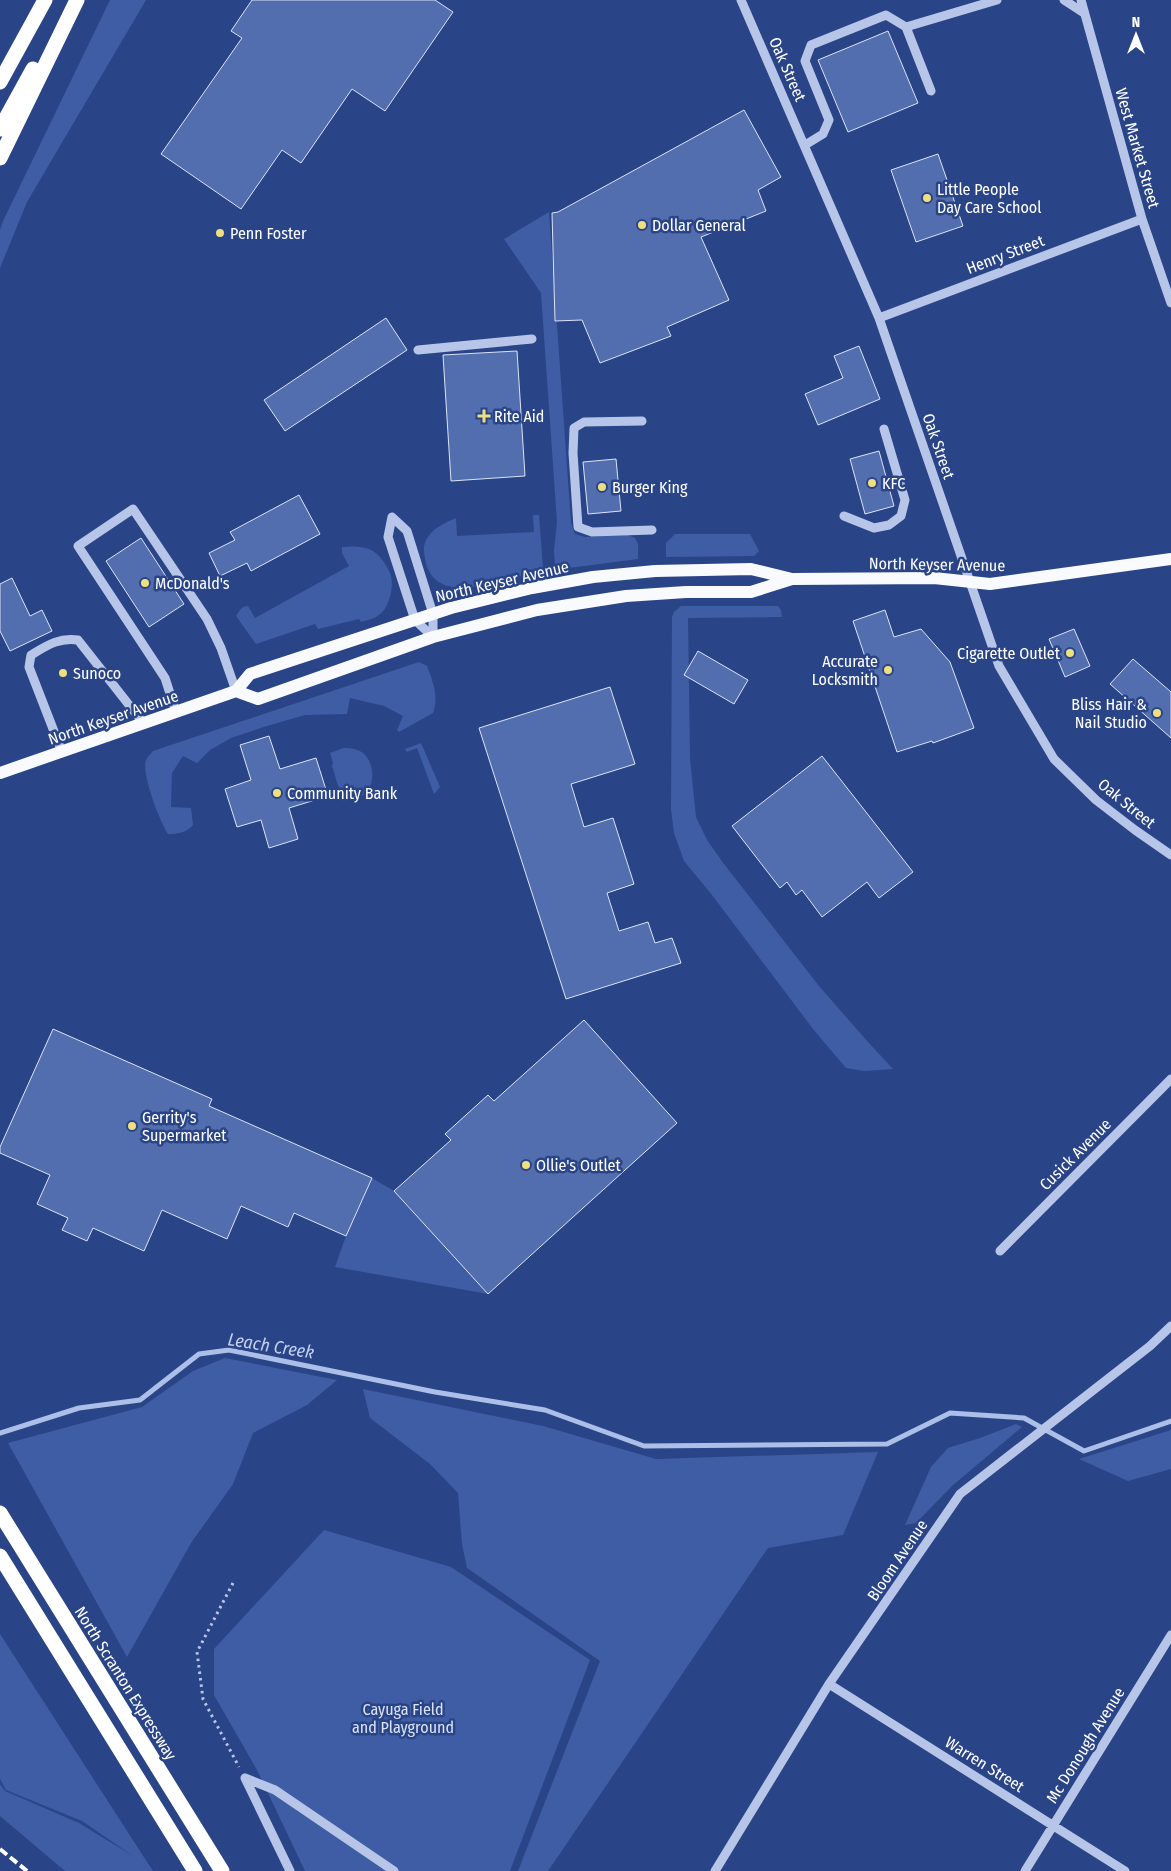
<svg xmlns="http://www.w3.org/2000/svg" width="1171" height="1871" font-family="'Fira Sans Condensed',sans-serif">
  <rect width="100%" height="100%" fill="#2a4488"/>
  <path fill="#3f5da4" d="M110,0H146L27,202L0,268V230L3,221Z
    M549,212L571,523L575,534L585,537L628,535L635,538L638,544V559L569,568H562L555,565L554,551L557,522L541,293L504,239Z
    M533,515H539L543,568L541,572C504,577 428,615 424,551C423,533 442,524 456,518L457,536L534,532Z
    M675,534H750L759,551L754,556L666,557V543Z
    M342,547C352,546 364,546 373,551C380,555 389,568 391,576C394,587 389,608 379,615C375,619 367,620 361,622L359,619L318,629L315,624L256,644L236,616C239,611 242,606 248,606L255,618L349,566L342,553Z
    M681,606H778L781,610L782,617L688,618L690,759L696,817L707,840L724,864L819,986L868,1042L893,1069L864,1071L846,1068L813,1029L712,895L684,861L674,833L671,809L672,617L674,612Z
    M419,662L427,666C433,682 439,696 433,713L399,732L397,730L403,716L384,706L350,698L347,714L305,715L267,726L231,738L210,750L197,763L183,756L172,773L171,807L191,808L193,825C186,833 178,834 168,834C160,822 141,773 146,760C147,757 151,754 153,751Z
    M421,743L440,787L434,794L417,748L407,752L405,749Z
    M344,748C351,748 358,749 363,753C375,763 376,787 362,796C358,799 349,800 343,802L332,766L333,763L330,753Z
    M372,1178L394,1191L488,1294L335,1267L346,1236Z
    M225,1358L337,1380L307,1405L253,1433L233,1484L191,1543L127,1657L8,1443L142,1407L193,1371Z
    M363,1389L543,1426L656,1459L878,1452L843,1535L768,1548L548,1871H518L600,1661L467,1568L462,1544L458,1493L430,1464L370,1418Z
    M1016,1424L1022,1427L952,1486L916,1523L905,1525L931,1467L948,1448L980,1438Z
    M1171,1430V1469L1128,1481L1079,1459Z
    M324,1530L451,1567L590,1660L510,1871H305L257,1770L214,1695V1649Z
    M0,1634L149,1865L153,1871H65L0,1816V1784L5,1791L79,1823L133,1856L82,1821L6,1790L0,1779Z"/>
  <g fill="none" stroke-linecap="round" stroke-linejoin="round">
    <path stroke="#acbfe8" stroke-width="5" d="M0,1433L79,1408L140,1400L199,1354L229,1350L435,1392L545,1410L644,1446L887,1444L950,1413L1024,1418L1084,1451L1171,1421"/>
  </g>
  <path fill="#536eaf" stroke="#dbe3f7" d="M252,0H435L453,12L385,111L352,89L301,163L282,150L241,209L161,154L242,38L231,31Z
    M888,31L918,103L848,132L818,60Z
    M744,110L781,177L758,190L766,211L701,237L729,300L667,327L671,336L600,363L582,320L555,321L552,213L558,212Z
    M938,154L963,226L916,242L891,170Z
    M386,318L407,350L285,431L264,400Z
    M859,346L880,399L818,425L805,394L843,378L834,356Z
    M517,351L525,476L451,481L443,355Z
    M879,451L894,506L865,514L850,459Z
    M616,459L621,511L588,514L583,462Z
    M299,495L320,534L251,571L247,563L220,576L209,553L235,540L230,532Z
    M141,538L184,604L149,627L106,561Z
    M12,578L30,616L42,610L52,631L10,651L0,631V584Z
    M885,610L894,637L921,629L950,662L974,728L933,743L932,741L897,752L853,621Z
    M1074,629L1090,666L1065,677L1049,639Z
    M698,651L748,680L734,704L684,675Z
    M1133,659L1171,692V738L1110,684Z
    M610,687L635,764L571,784L584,827L613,818L634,884L607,893L619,931L648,922L655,943L672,938L681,963L566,999L479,728Z
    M269,736L280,769L316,758L328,796L289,808L298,839L269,848L261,820L237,827L225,789L251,780L240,745Z
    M822,756L913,872L879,898L867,882L822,917L802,890L796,895L787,882L780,888L732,826Z
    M584,1020L677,1123L488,1294L394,1191L451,1140L445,1134L488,1095L494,1101Z
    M53,1029L212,1099L209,1106L372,1178L346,1236L294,1213L288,1227L241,1206L227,1239L162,1210L144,1251L93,1228L87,1241L62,1230L68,1218L37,1204L50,1175L0,1153V1147Z"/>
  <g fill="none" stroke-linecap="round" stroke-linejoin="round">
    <path stroke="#b7c6e8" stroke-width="3" stroke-dasharray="2.5 4" stroke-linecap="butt" d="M233,1583L197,1652L203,1699L239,1767"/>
    <path stroke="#b7c6e8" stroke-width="9" d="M741,0L879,318L999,666L1054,759L1096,800L1135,830L1171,855
      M1064,0L1084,13
      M1081,0L1142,219L1171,303
      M906,27L931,91
      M805,145L823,134L829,120L805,61L811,45L886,15L906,27L997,0
      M879,318L1142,219
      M418,350L532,339
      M642,421L584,422L574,428L573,453L578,527L592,532L652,530
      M844,516L874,528L889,525L901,516L905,500L884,429
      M392,517L388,537L415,620L433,637
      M392,517L407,531L433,614V637
      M176,712L165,678L78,546L133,509L207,619L221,648L236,691
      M62,752L29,667L31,655C46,646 59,637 78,640L144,724
      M1000,1251L1171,1079
      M829,1684L1125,1871
      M245,1778L275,1790L394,1871
      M245,1778L290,1871
      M715,1871L829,1684L960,1494L1150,1346L1171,1326
      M1025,1871L1171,1635"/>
    <path stroke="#f9fafe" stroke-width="12" d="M236,691L258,699L433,637L537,610L626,596L686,592H751L792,579
      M0,773L236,691L250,674L451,608L532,588L593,577L655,571L751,569L792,579L934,578L990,584L1171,559"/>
    <path stroke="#fff" stroke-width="15" d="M0,82L45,0
      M0,129L33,69
      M0,158L77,0
      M0,1513L222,1871
      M0,1556L195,1871"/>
    <path stroke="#fff" stroke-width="4" stroke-dasharray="9 4" stroke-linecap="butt" d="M0,1849L27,1871"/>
  </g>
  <g fill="#eee07f" stroke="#2a4488" stroke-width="2">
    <circle cx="927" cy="198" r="5"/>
    <circle cx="642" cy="225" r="5"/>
    <circle cx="220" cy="233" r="5"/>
    <path d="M481.5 408.5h5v5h5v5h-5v5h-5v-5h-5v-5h5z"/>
    <circle cx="872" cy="483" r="5"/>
    <circle cx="602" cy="487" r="5"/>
    <circle cx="145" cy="583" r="5"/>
    <circle cx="1070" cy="653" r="5"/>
    <circle cx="888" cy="670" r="5"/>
    <circle cx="63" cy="673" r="5"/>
    <circle cx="1157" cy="713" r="5"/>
    <circle cx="277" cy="793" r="5"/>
    <circle cx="132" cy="1126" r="5"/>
    <circle cx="526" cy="1165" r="5"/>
  </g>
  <g text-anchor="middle" stroke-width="5" stroke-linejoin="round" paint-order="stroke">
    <g font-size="16" fill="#fff" stroke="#2a4488">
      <text transform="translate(788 69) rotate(66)" y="6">Oak Street</text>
      <text transform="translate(1138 148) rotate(74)" y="6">West Market Street</text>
      <text transform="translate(1005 254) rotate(-21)" y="6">Henry Street</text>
      <text transform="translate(939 446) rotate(71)" y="6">Oak Street</text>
      <text transform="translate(937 564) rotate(1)" y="6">North Keyser Avenue</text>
      <text transform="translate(502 581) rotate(-13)" y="6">North Keyser Avenue</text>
      <text transform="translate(113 717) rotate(-19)" y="6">North Keyser Avenue</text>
      <text transform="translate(1127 803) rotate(39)" y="6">Oak Street</text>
      <text transform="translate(1075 1154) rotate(-45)" y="6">Cusick Avenue</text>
      <text transform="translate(897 1560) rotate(-56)" y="6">Bloom Avenue</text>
      <text transform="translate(126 1683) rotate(58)" y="6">North Scranton Expressway</text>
      <text transform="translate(1085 1745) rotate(-58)" y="6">Mc Donough Avenue</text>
      <text transform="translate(985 1764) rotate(32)" y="6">Warren Street</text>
    </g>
    <g font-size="16" fill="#fff" stroke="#2a4488" text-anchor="start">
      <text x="937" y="195">Little People<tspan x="937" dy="18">Day Care School</tspan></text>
      <text x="652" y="231">Dollar General</text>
      <text x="230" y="239">Penn Foster</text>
      <text x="494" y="422">Rite Aid</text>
      <text x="882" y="489">KFC</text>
      <text x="612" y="493">Burger King</text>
      <text x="155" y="589">McDonald's</text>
      <text x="1060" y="659" text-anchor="end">Cigarette Outlet</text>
      <text x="878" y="667" text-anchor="end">Accurate<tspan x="878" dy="18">Locksmith</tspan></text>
      <text x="73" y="679">Sunoco</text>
      <text x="1147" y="710" text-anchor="end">Bliss Hair &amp;<tspan x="1147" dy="18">Nail Studio</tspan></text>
      <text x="287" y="799">Community Bank</text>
      <text x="142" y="1123">Gerrity's<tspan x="142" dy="18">Supermarket</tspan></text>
      <text x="536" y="1171">Ollie's Outlet</text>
    </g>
    <g font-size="16" fill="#dbe3f7" stroke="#2a4488">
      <text x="403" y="1715">Cayuga Field<tspan x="403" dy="18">and Playground</tspan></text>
    </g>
    <g font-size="18" font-style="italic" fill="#c3d0ef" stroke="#2a4488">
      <text transform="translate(271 1346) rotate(9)" y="6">Leach Creek</text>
    </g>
  </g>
  <g transform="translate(1136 35)" stroke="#2a4488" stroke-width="4" paint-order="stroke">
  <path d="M0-4L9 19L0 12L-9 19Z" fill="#ffffff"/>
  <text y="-8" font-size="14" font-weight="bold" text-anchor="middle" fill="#ffffff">N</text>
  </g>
</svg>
